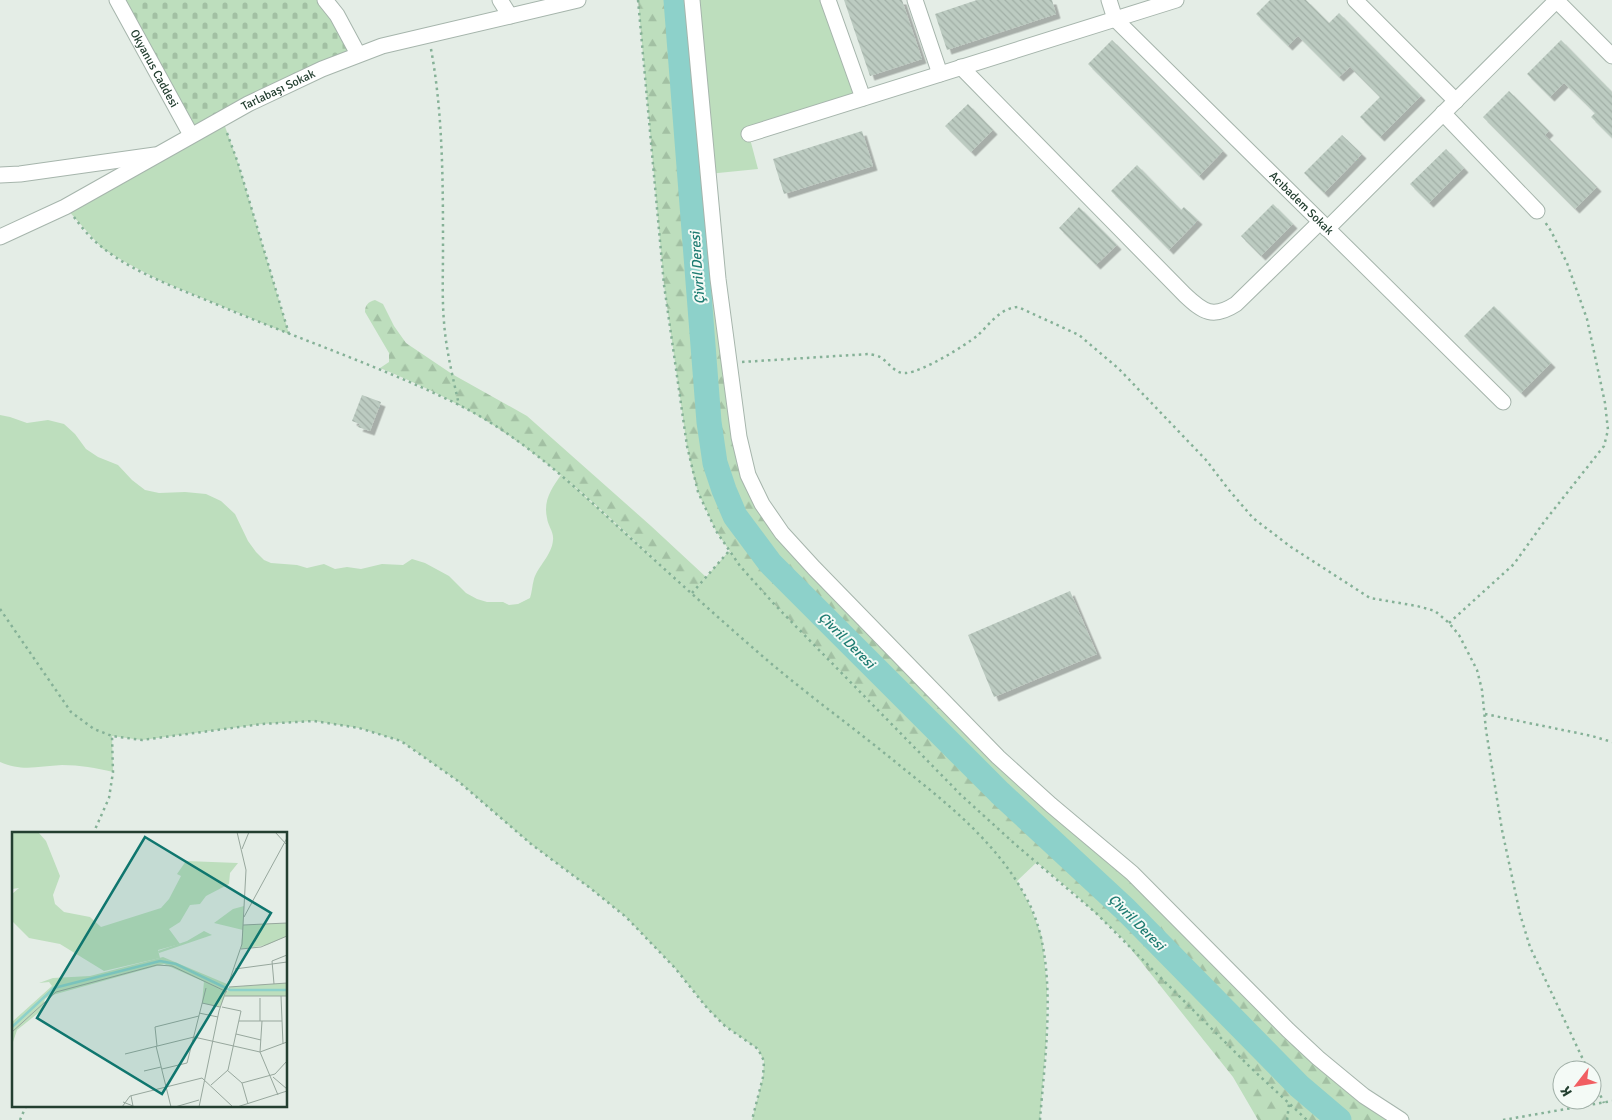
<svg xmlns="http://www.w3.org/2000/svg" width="1612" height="1120" font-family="Signika,sans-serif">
  <defs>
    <pattern id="forest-firs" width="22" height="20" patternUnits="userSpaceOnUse" patternTransform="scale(1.25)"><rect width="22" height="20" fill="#bddebd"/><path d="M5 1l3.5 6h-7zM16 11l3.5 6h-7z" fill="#a2c0a3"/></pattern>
    <pattern id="cemetery-stones" width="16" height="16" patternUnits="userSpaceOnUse" patternTransform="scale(1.25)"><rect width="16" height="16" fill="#bddebd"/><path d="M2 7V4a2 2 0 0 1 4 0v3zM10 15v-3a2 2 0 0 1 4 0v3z" fill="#a2c0a3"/></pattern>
    <pattern id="building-back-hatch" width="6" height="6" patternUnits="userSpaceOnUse" patternTransform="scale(1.25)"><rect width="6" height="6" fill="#bccbc1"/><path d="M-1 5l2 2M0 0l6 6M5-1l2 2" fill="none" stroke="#a1afa6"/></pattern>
    <filter id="shadow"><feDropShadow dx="4.5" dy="4.5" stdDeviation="0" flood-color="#0004"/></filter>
  </defs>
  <rect width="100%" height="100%" fill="#e4ede6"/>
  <path fill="#bddebd" d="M692,0H828L863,98L749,135L758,169L708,174Z
    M222,118L238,163L289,334L159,280L125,262L102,248L65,207Z
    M0,415L10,417L27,423L48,420L64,424L75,434L86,449L98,457L118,465L132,480L145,490L159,493L185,492L206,494L221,501L235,514L248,541L256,552L264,560L271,563L297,565L307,568L324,564L335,569L347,567L361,569L382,564L403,565L412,559L425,563L449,576L466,593L477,599L487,602H503L509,605L518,604L530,598C532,592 532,586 534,579C538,566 552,555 553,540C554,532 548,526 547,518C543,500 552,488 561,475L692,593L729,551L775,605L961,795L1037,862L1017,881L1030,906L1042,937L1047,987L1046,1043L1040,1120H752L763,1077L764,1061L758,1049L725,1026L707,1008L675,968L626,917L590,888L531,844L458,781L401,741L359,728L314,721L262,724L142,740L112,736L113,772C96,768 80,765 62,765C39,766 23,772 0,762Z"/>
  <path fill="url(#forest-firs)" d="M638,0H692L748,475L814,568L1288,1030L1401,1120H1258L1233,1077L1123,939L1075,894L1016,845L961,795L775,605L740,566L716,531L698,492L692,470L687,446L664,285Z
    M375,300L383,304L394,326L406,343L452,374L527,416L651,526L706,577L692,593C633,541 578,484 514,439C473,410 426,387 380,368L389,362V353L365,312C365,305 368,302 375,300Z"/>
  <path fill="url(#cemetery-stones)" d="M117,0H325L358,54L191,135Z"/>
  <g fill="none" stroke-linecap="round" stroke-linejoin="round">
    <path stroke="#8dd1ca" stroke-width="25" d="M676,0L709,422L715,463L724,490L735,516L770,563L1000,793L1126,910L1299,1086L1339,1120"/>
  </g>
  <path fill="url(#building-back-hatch)" filter="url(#shadow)" d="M844,0H902L922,59L870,76Z
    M977,0H1052L1056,14L947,50L935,14Z
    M1270,0H1306L1329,23L1339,13L1421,96L1380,137L1360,117L1380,97L1350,67L1339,77L1298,36L1288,46L1256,14Z
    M1112,40L1223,151L1199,176L1088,64Z
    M1561,40L1612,92V138L1591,117L1595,113L1564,83L1550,97L1527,74Z
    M1509,91L1549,131L1545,135L1597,187L1575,209L1483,117Z
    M968,104L993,130L971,152L945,126Z
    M862,131L873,166L784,194L773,159Z
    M1342,135L1362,154L1324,193L1304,173Z
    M1446,149L1464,168L1429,203L1410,184Z
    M1137,165L1181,210L1184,207L1198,220L1169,250L1111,191Z
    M1273,204L1293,224L1261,256L1241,236Z
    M1079,207L1117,245L1096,265L1059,228Z
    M1494,306L1551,363L1521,393L1464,336Z
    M362,395L381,402L370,431L358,427L360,424L352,421Z
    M1070,591L1097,654L994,697L968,635Z"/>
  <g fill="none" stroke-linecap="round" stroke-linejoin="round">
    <g stroke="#a6b5ac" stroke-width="17">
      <g id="minor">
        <path id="s1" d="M117,0L191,135"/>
        <path d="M325,0L337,15L358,54"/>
        <path d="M500,0L510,16"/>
        <path d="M692,0L718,279L739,437L748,475L762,504L782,533L814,568L998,757L1051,805L1132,873L1288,1030L1318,1058L1364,1096L1401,1120"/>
        <path d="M828,0L863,98"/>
        <path d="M915,0L940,74"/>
        <path id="s2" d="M1109,0L1115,19L1503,402"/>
        <path d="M1355,0L1456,101"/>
        <path d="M1556,0L1612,56"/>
        <path d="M961,67L1185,295C1203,312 1213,319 1236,304L1320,222"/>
        <path d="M1443,113L1537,211"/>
        <path d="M749,134L1176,0"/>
        <path d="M0,175L20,174L155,155"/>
        <path d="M1327,229L1557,0"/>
      </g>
    </g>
    <g stroke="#a6b5ac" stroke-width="17">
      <g id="tertiary">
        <path id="s3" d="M0,237L65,207L248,104L322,69L382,46L578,0"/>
      </g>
    </g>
    <path stroke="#85b197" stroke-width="2.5" stroke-dasharray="2.5 4" stroke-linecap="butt" d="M638,0L664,285L687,446L698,492L716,531L740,566L775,605L961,795L1016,845L1096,913L1251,1068L1307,1120
      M431,49C443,114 443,183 443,250C443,274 442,299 444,322C446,350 453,378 459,405
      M227,133L238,163L289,334
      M74,217C82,228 92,240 103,248C136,275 191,293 230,310C305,341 381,367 453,402C520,434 574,486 627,535C671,575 715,615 760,654C806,694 857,730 904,769C952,807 1001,847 1029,903C1059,964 1045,1053 1040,1120
      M742,362L869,354C872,355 877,355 880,357C889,362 894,374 906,373C922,372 965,346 978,335C990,324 1000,308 1018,307L1079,335L1119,369L1206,460L1229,490L1253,518L1291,547L1370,598L1417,606L1435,611L1449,623L1459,635L1477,670L1482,690L1486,730L1502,830L1520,914L1530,947L1588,1070
      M692,593L729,551
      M0,609L71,712L94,729L112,736L142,740L262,724L314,721L359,728L401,741L458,781L531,844L590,888L626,917L675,968L707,1008L725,1026L758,1049L764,1061L763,1077L752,1120
      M1449,623L1514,564L1544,522L1604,446L1608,430L1605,403L1587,319L1567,263L1551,231L1545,222
      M1485,714L1592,736L1612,742
      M93,834L109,798L113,772L112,736
      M1592,1078L1604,1103
      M20,1120L26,1106
      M1287,1120L1289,1104
      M1503,1120L1612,1101"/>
    <use href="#minor" stroke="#fff" stroke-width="15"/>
    <use href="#tertiary" stroke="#fff" stroke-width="15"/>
  </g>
  <g text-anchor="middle" stroke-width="4" stroke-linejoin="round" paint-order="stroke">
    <g font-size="12" fill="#233f30" stroke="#f4faf6">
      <text dy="4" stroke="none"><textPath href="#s1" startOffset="78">Okyanus Caddesi</textPath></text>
      <text dy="4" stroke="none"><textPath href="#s3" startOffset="315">Tarlabaşı Sokak</textPath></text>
      <text dy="4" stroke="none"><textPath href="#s2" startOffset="282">Acıbadem Sokak</textPath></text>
    </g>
    <g font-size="14" font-style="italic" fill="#1d7b71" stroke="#f4faf6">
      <text transform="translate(697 268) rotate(-94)" y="5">Çivril Deresi</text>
      <text transform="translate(847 640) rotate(45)" y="5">Çivril Deresi</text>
      <text transform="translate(1137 922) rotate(45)" y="5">Çivril Deresi</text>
    </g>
  </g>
  <g transform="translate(12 832)">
    <rect width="275" height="275" fill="#e4ede6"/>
    <path d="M0,0H26L34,9L48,44L41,63L43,72L52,80L78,85L89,95L149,76L157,67L169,44L165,42L174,29L226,31L218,41L217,52L194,64L188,72L178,73L168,90L157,97L168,112L146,118L148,126L92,139L48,112L17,106L0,89V62L7,56L0,57ZM232,74L231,98L202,91L221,77ZM192,149L215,160L208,175L190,171Z" fill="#bddebd"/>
    <path d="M192,99L200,103L147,121L146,119L175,109ZM151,125L215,152V160L152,132L37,164L33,167L30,178L5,198L0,213V190L40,154L37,150L27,151L41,146L78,144Z" fill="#bddebd"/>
    <path d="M275,91V104L255,113L229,117L231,93Z" fill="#bddebd"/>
    <path d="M275,151V164H213L217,155Z" fill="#bddebd"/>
    <path fill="none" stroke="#8dd1ca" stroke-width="2.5" d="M0,195L42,156L148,129L164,132L218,158H275"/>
    <path fill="none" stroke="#97a79d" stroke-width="1" d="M263,0L275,13M230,17L237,0M232,85L275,6M231,93L275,91M229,117L249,115L275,104M223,137L275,130M262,152L260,129L275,123M217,155L275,151M213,164H275M269,164L271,212M248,166V189M190,171L208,175M187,181L206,185M227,189H270M250,189L248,220L266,263M0,200L44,160L145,133L160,134L215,160M224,202L249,208M144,214L159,275M145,214L143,195L187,184M113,222L182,205L248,220L275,210M150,237L175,231L194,156M215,238L230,251L263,242L275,229M132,239L149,235M261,245L275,257M230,251L236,272M199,253L216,238L229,179L210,175M111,270L121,274L119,264M110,275L118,264L190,246L221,275M163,275L187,268M187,275L207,179L230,112L234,38L225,0M225,275L275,259"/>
    <path fill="#0f766e" fill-opacity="0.15" stroke="#0f766e" stroke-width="2.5" d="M133,5L259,81L150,262L25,186Z"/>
    <rect width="275" height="275" fill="none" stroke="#233f30" stroke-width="2.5"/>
  </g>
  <g transform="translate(1577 1085) rotate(239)"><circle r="24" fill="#f4faf6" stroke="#a0afa7"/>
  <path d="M0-4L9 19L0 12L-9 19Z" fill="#f15e62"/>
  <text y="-8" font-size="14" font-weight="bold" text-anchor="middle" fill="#233f30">K</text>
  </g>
</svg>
